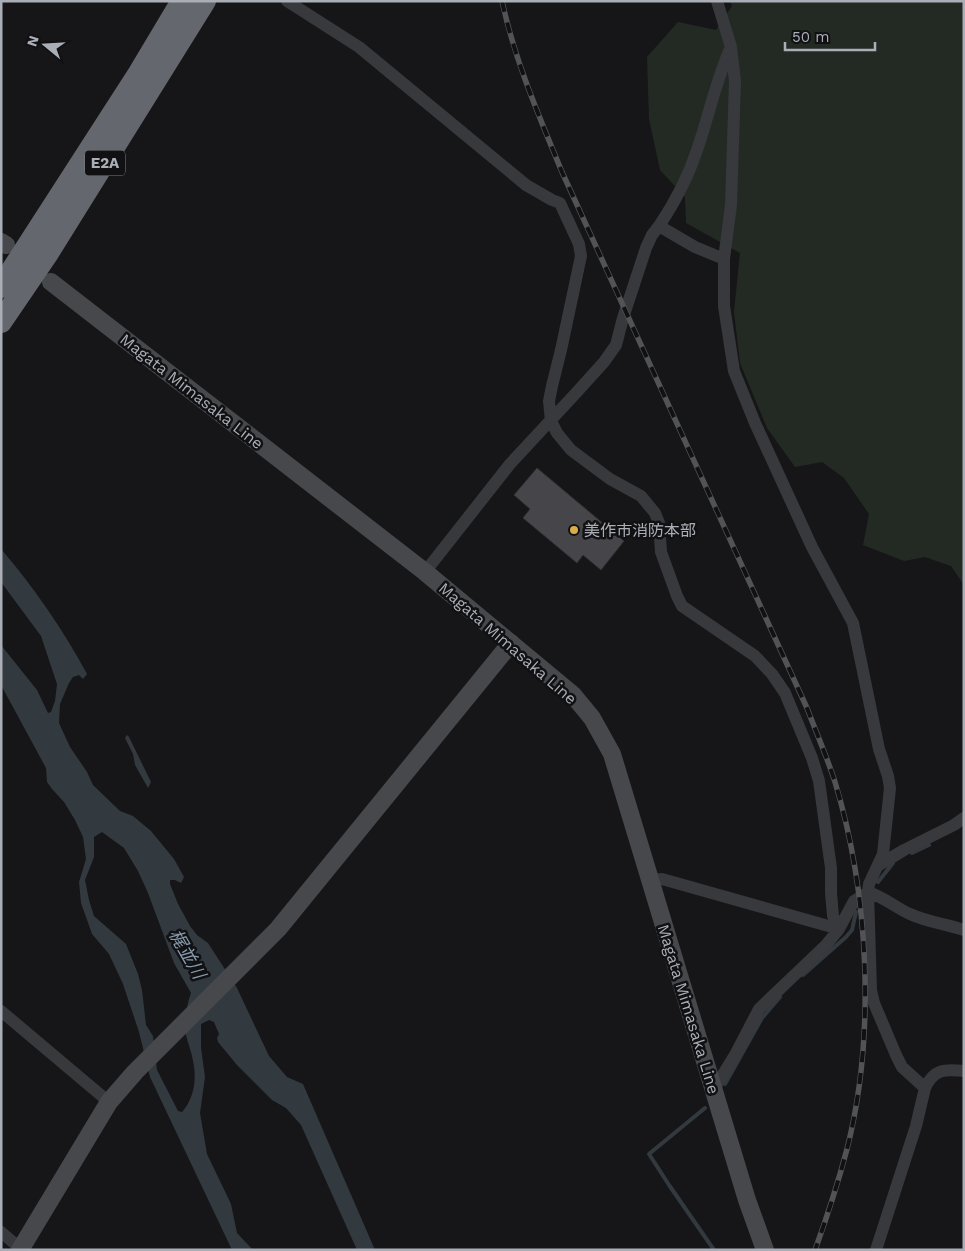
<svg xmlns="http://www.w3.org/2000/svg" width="965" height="1251" font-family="'Work Sans','Noto Sans JP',sans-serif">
  <rect width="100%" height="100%" fill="#161618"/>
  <path fill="#232a24" d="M730,1H964V585L951,566L925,557L904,561L863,545L869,514L844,478L822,462L795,467L767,428L740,363L734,312L740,253L686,223L685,197L660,170L649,119L647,57L678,22L716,30L732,6Z"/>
  <path fill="#32393f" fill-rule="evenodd" d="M1,549C33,586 64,631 87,674L83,679L79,675L73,677L69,683L60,704L59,723L70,747L87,772L93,785L120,811L133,816L151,831L174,859L184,877L181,883L175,880H170V884L178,904L190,926L197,935L208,943L237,988L269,1056L287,1077L303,1084L375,1250H357L301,1125L286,1108L272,1100L237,1065L218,1042L217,1038L219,1034L214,1022L209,1020L201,1024V1048L205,1077L200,1113L207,1154L231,1204L237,1233L253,1250H232L150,1077L139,1032L123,984L109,954L92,934L81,903L79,882L86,859L83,837L75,820L64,802L52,789L47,782L46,768L1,685V645L37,690L48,713L51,712L55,701L57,684L41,636L1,582ZM102,832L124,848L138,871L148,893L174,963L191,993C186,1007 184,1021 186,1035C188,1044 192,1053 193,1061C197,1080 194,1098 182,1112L178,1111L157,1070L153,1036L146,1025L142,990L138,974L126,944L94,916L89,900L85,880L94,857V837Z
    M127,735L129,737L151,782L148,788L135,765L133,754L125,738Z"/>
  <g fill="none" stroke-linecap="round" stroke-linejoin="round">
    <path stroke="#32393f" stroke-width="4" d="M912,853L929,845
      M878,882L893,863
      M803,975L846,937L852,930L856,912
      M725,1084L762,1018L780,997
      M705,1108L649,1154L669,1185L714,1250"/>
  </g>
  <path fill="#46464a" stroke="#313134" d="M537,468L624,541L601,570L583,555L577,563L523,518L530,509L514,495Z"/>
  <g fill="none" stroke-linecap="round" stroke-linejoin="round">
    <path stroke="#38393c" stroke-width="12" d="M287,1L359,47L526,185L552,200L560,203L579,244L581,256L561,350L552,386L549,401L551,421L557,433L571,450L610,479L641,496L655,513L659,523L661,552L677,596L682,606L755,656L772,674L785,693L812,758L819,781L831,868V893L833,916L839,929
      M717,1L731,47L735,81L731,205L724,259
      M731,47C716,79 709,116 697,150C688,178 675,202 659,226L695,247L724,259V306L734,371L755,423L812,547L853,623L879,749L888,776L890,788L883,854L869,884L868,892L871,990L874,1003L896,1055L902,1067L925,1088L916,1126L876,1250
      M425,572L510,464L576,393L604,362L616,345L623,318L646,248L652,235L659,226
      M879,865L904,850L954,825L964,818
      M650,880L662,879L839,929
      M1,1011L109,1102
      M925,1088C934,1069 944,1069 964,1071
      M714,1089L735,1055L759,1009L826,945L839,929L854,901L868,892C884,897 896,908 910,914C927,922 946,924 964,930
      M1,1232L21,1249"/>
    <path stroke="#46484c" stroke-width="18" d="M1,242L6,245
      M51,282L425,572L573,695L592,718L612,754L747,1200L765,1250
      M20,1250L109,1102L135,1072L278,929L511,643"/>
    <path stroke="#64676d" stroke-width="22" d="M1,287L139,73L182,1
      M1,322L48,253L205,1"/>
    <g stroke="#515357" stroke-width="5.5">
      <path id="rail" d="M502,1C515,61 539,116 562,172L807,708C816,732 827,757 835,782C869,894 876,1035 847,1149C838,1183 827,1217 815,1250"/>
    </g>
    <use href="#rail" stroke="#111113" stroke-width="4" stroke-dasharray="11" stroke-linecap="butt"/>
  </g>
  <circle fill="#dbab4c" stroke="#111113" stroke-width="2" cx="574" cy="530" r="5"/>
  <g text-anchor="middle" stroke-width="5" stroke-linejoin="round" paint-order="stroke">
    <rect fill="#111113" stroke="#7c7f85" stroke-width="1" x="85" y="150.5" width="40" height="25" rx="4"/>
    <g font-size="15" font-weight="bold" fill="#aaaeb6">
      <text x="105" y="168">E2A</text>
    </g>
    <g font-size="16" fill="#aaaeb6" stroke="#111113">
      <text transform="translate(192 391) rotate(38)" y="6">Magata Mimasaka Line</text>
      <text transform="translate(508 643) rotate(41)" y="6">Magata Mimasaka Line</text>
      <text transform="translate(689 1009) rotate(73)" y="6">Magata Mimasaka Line</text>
    </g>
    <g font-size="16" fill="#aaaeb6" stroke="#111113" text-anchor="start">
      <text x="584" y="536">美作市消防本部</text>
    </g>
    <g font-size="18" font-style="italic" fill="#869aad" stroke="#111113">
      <text transform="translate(187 954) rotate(60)" y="6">梶並川</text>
    </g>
  </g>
  <rect width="965" height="1251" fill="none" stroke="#aaaeb6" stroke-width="5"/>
  <g transform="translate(45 45) rotate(288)" stroke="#111113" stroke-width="4" paint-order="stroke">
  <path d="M0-4L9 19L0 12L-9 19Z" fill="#aaaeb6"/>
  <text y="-8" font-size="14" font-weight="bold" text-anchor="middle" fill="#aaaeb6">N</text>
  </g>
  <path d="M785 42v8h90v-8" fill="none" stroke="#aaaeb6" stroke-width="2.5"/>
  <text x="792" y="42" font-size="15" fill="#aaaeb6" stroke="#111113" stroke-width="4" paint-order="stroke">50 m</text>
</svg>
